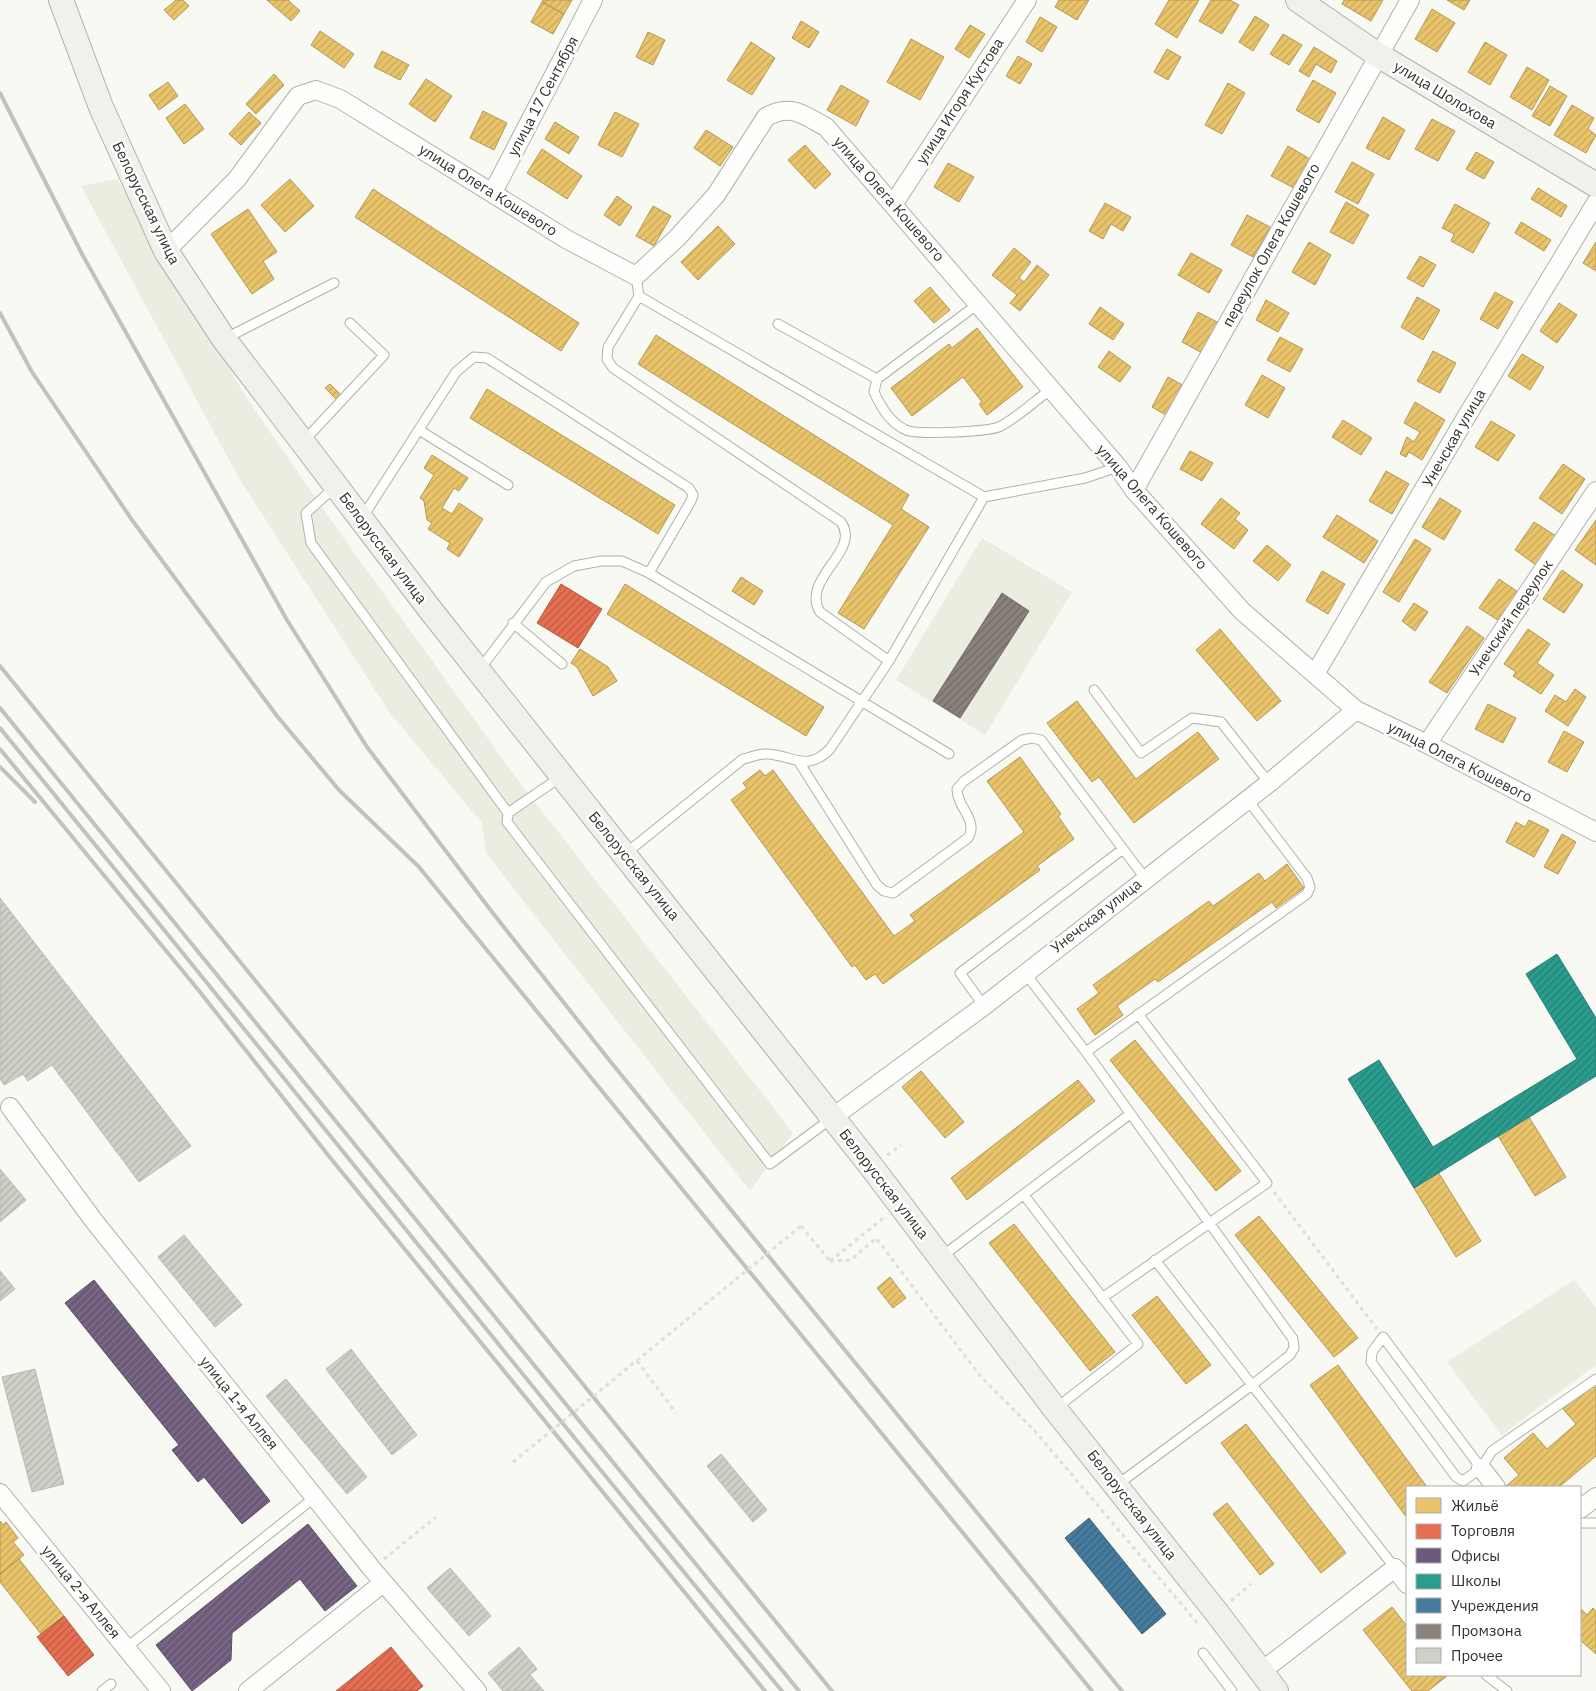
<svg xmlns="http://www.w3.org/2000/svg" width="1596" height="1691" font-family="'IBM Plex Sans',sans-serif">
  <defs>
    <pattern id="homes-hatch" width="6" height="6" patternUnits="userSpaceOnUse" patternTransform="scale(1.25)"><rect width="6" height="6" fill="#e9c46a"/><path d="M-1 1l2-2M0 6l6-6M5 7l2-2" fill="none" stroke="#c8a95c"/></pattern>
    <pattern id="shops-hatch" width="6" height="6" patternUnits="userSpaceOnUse" patternTransform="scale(1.25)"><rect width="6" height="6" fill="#e76f51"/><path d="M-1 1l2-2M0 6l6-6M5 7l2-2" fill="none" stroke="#bc5c44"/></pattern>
    <pattern id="offices-hatch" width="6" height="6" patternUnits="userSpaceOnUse" patternTransform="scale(1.25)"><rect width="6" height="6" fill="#6d597a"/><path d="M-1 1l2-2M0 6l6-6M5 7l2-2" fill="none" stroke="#82738c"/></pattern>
    <pattern id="schools-hatch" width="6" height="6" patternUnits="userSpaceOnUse" patternTransform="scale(1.25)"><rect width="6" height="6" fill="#2a9d8f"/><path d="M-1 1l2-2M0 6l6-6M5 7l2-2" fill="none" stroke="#258175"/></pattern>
    <pattern id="public-hatch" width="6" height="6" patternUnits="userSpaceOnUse" patternTransform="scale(1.25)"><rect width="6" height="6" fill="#457b9d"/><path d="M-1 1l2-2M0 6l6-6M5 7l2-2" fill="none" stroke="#3a6580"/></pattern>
    <pattern id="industry-hatch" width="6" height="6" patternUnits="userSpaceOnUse" patternTransform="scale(1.25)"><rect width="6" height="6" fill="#8a817c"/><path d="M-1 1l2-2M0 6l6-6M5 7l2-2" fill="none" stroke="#716a66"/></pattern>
    <pattern id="building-hatch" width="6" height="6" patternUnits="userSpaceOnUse" patternTransform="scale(1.25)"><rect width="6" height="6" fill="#cfd1c6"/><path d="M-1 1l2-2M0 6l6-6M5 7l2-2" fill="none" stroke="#b2b4aa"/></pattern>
  </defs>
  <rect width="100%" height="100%" fill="#f8f9f3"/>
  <path fill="#ebede1" d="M117,179L248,400L345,540L520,783L793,1133L750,1191L486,853L482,823L390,713L240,480L81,186Z
    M982,538L1072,592L985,735L896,680Z
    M1574,1280L1596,1308V1365L1502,1435L1447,1362Z"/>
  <path fill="url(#homes-hatch)" stroke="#b29858" d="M176,0H183L189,6L174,20L164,10Z
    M267,0H288L300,11L291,21Z
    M543,0H572L564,14L542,2Z
    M1059,0H1089L1077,20L1055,7Z
    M1169,0H1199L1177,38L1155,24Z
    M1211,0H1230L1239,5L1222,34L1199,21Z
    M1344,0H1383L1371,21L1342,4Z
    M1447,0H1470L1464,10Z
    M542,2L564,14L553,34L531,22Z
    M1432,9L1455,23L1437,52L1415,39Z
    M1255,16L1269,25L1253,51L1239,42Z
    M1040,17L1057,27L1042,52L1026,42Z
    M801,21L819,32L809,48L792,38Z
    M970,25L985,34L969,58L955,49Z
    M320,31L354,54L344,68L311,45Z
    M648,32L665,40L653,65L636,57Z
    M1283,34L1302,45L1289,65L1270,54Z
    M911,39L944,57L920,100L887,82Z
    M751,42L775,58L752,95L727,80Z
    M1485,42L1507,55L1490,85L1468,72Z
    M1314,47L1337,61L1331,73L1316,64L1309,77L1299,71Z
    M1167,49L1181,57L1168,80L1154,72Z
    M382,51L409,65L400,80L374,67Z
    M1018,56L1032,64L1020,84L1006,76Z
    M1527,67L1549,80L1532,110L1510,97Z
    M274,74L284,85L256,114L246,104Z
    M426,79L452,96L435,122L409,104Z
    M1313,80L1336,93L1319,123L1296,110Z
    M168,82L178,96L159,110L149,95Z
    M1228,83L1245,93L1222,134L1205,125Z
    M841,85L869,101L856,126L827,110Z
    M1550,86L1567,96L1550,126L1532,116Z
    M185,104L204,129L184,144L166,118Z
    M1572,105L1594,118L1588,129L1596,135L1586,153L1554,135Z
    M483,111L507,123L494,150L470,138Z
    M249,112L261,123L241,145L229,134Z
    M615,112L639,124L622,157L598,145Z
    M1383,117L1405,130L1389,160L1366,148Z
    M1432,119L1455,131L1438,161L1415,149Z
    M555,122L579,137L569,154L545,139Z
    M706,130L733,147L720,166L694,148Z
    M805,145L831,174L815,189L788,160Z
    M1288,146L1310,159L1294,188L1271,176Z
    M542,149L582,176L567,199L527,173Z
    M1476,152L1494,162L1484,179L1466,169Z
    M1352,162L1374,174L1358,204L1335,192Z
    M948,163L974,177L959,202L934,187Z
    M290,179L314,206L285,232L261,205Z
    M1538,188L1567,206L1561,217L1531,199Z
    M373,189L579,323L561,351L355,217Z
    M617,196L632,207L620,226L604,215Z
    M1346,202L1369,215L1353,244L1330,232Z
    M1105,203L1131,217L1123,231L1111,224L1103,239L1089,231Z
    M1455,204L1490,223L1473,253L1451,241L1454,234L1442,228Z
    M653,206L671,216L654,246L636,236Z
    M248,209L277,252L263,261L274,279L252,294L211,234Z
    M1247,215L1270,227L1253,257L1231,245Z
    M1521,222L1551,240L1544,251L1515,233Z
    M718,226L735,244L698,280L681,262Z
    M1309,242L1331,255L1315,285L1292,272Z
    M1596,242V271L1583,263Z
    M1014,248L1031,262L1019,278L1024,282L1037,265L1049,275L1020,311L1010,303L1017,295L992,275Z
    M1191,253L1222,270L1209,293L1178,275Z
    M1420,256L1436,265L1423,287L1407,278Z
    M930,287L950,310L934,323L914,301Z
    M1495,292L1513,302L1498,329L1480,319Z
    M1417,297L1440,310L1423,340L1401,327Z
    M1266,300L1289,313L1278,332L1256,320Z
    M1559,303L1577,315L1557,343L1540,331Z
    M1100,307L1124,324L1113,340L1089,324Z
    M1198,312L1221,324L1204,354L1182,342Z
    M977,328L1023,387L987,415L979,404L982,402L963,377L912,416L891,388L949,344L952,348Z
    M656,335L909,495L901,509L929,527L864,629L838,613L893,525L638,364Z
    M1280,337L1303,349L1290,372L1267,360Z
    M1109,351L1131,367L1120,382L1098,367Z
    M1433,351L1456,363L1440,393L1417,381Z
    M1522,354L1544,367L1530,390L1508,376Z
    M1262,375L1285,388L1268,418L1245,405Z
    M1168,377L1188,388L1171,418L1152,407Z
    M330,384L342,396L337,400L325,388Z
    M487,389L675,505L658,534L470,418Z
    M1415,402L1445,420L1422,460L1409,452L1406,457L1400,454L1407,437L1414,442L1420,432L1404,423Z
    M1343,420L1372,438L1361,455L1332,437Z
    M1491,421L1515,435L1498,461L1475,447Z
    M1190,451L1213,463L1202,481L1180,469Z
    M432,455L468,478L459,491L454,488L442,508L452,514L459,503L483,519L459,557L447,549L450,543L428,529L432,523L427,520L424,501L420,498L434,475L424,468Z
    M1563,464L1585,479L1562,514L1539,498Z
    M1386,471L1409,484L1392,514L1369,501Z
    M1221,498L1240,513L1235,519L1248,530L1234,549L1201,524Z
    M1440,498L1461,511L1444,540L1422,527Z
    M1337,515L1378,541L1364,563L1323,537Z
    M1596,520V565L1575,550Z
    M1534,522L1556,536L1536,565L1515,550Z
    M1415,539L1431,549L1399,602L1383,592Z
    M1267,545L1291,565L1278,581L1253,561Z
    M1562,570L1583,585L1564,613L1543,599Z
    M1322,571L1345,584L1328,614L1306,601Z
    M741,577L763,591L754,605L732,591Z
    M1499,579L1518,592L1499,621L1479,608Z
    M625,584L824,707L806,736L607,614Z
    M1414,603L1428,612L1415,631L1402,621Z
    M1467,626L1484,638L1447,693L1429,682Z
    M1220,629L1281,701L1257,721L1196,650Z
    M1528,629L1550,644L1537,663L1554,675L1541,694L1513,676L1516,672L1504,664Z
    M580,649L608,667L617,681L593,696L577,667L571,663Z
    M1575,689L1586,697L1568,726L1545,711L1555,695L1566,702Z
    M1077,701L1136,779L1198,732L1219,759L1134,823L1099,777L1092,782L1047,723Z
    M1488,704L1516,718L1503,743L1475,729Z
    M1564,731L1584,742L1567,772L1548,762Z
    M1020,757L1061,814L1058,816L1074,839L1037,866L1040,870L883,984L875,974L866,980L855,965L852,967L731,800L747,788L743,783L760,770L765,776L773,770L894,936L915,921L910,915L1024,832L987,781Z
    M1529,820L1549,830L1534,857L1506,842L1516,822L1525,827Z
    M1562,834L1576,842L1558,874L1544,867Z
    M1287,864L1304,888L1276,908L1272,902L1158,982L1155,979L1117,1006L1123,1015L1095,1035L1077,1009L1099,993L1093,985L1209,901L1213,906L1259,873L1265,881Z
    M1135,1040L1241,1171L1216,1191L1110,1060Z
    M921,1071L964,1122L945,1138L902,1087Z
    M1078,1080L1095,1101L967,1200L951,1178Z
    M1529,1117L1566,1177L1535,1196L1498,1136Z
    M1438,1172L1481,1241L1456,1257L1414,1188Z
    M1259,1216L1358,1338L1334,1357L1235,1235Z
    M1014,1224L1115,1352L1090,1371L989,1243Z
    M890,1277L906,1298L893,1308L877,1288Z
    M1157,1296L1211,1365L1186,1384L1132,1315Z
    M1338,1365L1427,1487H1407V1518L1310,1385Z
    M1593,1384L1596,1388V1456L1559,1487H1505L1519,1475L1504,1458L1533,1433L1547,1449L1576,1424L1563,1409Z
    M1246,1424L1346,1553L1321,1573L1221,1443Z
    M1227,1503L1274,1564L1260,1575L1213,1514Z
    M0,1521L3,1525L6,1522L18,1538L13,1542L24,1555L0,1574Z
    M19,1559L64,1616L41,1634L0,1582V1574Z
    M1392,1607L1407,1626V1675L1447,1676L1428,1691H1412L1363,1630Z
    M1580,1608L1587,1615L1593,1608L1596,1611V1654L1580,1640Z"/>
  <path fill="url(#shops-hatch)" stroke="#b15d46" d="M561,584L602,609L578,648L537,623Z
    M64,1616L94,1655L68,1676L37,1637Z
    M391,1647L423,1686L417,1691H336Z"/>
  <path fill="url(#offices-hatch)" stroke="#5b4e63" d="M94,1280L270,1501L242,1524L204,1477L198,1482L172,1450L179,1445L65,1303Z
    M308,1524L357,1586L325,1611L300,1579L232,1633L231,1660L192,1691L156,1645Z"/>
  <path fill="url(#schools-hatch)" stroke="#2c7d72" d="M1557,954L1596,1018V1076L1414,1188L1348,1079L1379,1060L1433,1147L1577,1059L1526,974Z"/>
  <path fill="url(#public-hatch)" stroke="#3f657c" d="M1089,1518L1166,1614L1142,1634L1065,1538Z"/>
  <path fill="url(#industry-hatch)" stroke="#706a65" d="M1002,593L1029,611L960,718L933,701Z"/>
  <path fill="url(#building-hatch)" stroke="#babab6" d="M0,898L191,1146L139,1182L52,1065L28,1081L23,1074L4,1085L0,1079Z
    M0,1169L26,1200L0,1222Z
    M184,1235L242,1305L215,1327L158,1257Z
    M0,1271L15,1289L0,1301Z
    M351,1349L417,1435L392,1455L326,1369Z
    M35,1369L64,1484L32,1492L2,1377Z
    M286,1379L367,1477L347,1494L266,1396Z
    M721,1454L767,1510L753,1522L707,1466Z
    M450,1568L491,1616L469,1636L427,1588Z
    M519,1647L537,1669L530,1675L544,1691H503L488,1673Z"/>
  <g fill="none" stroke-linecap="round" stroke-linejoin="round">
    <g stroke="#b0b1ac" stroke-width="11">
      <path id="lane" d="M636,276L639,296L984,497L1085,478L1118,467
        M639,296L608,347L607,359L613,368L841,522C862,552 800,578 820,612L889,661
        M978,304L877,379L874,392C881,407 890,423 906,430C917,435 991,432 1001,426C1019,416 1035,401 1051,389
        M778,324L877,379
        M224,339L334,283
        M419,430L508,485
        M303,442L384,355L350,323
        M335,487L306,513L311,543L508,813L562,776
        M362,518L456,372L474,357L487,358L689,488L693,495L691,501L649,573
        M513,623L562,664
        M480,669L546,582L574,566L601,561H622L649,573L949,754
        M1094,690L1141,753L1192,718L1221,722L1269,783
        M799,762L877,885L884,891L893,893L968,838C979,820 957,808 957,789L964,781L1022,740L1032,738L1041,740L1123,849
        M508,813L507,822L770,1164L832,1118
        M625,854L743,759C750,758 759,753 767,754C793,755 806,773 830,749L889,661L984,497
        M1025,973L1086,1052L1293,1339L1294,1348L1290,1355L1252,1385L1395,1568
        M984,1006L960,973L1123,849L1145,878
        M1086,1052L1307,894L1310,887L1307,878L1247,799
        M1024,1195L1138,1344L1055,1409
        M941,1257L1130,1114
        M1102,1298L1267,1183L1138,1014
        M1481,1468L1383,1337L1372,1352L1371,1362L1456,1477L1463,1481L1481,1468L1492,1451L1596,1379
        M1117,1485L1252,1385L1155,1260
        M1580,1523H1596
        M126,1648L315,1497
        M1203,1653L1232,1691
        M1486,1675L1507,1691
        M102,1691L111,1684"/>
    </g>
    <g stroke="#b0b1ac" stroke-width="20">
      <path id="street" d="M493,192L593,0
        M894,203L1027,0
        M166,251L237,179L298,96L316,90L340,99L568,240L636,276L677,238L716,195L766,117C791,103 803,115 826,127L1118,467L1134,490L1242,611L1356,710L1427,744L1596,832
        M1134,490L1410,0
        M1315,674L1465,419L1596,203
        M1427,744L1596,491
        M10,1107L94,1221L372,1569L477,1691
        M833,1117L984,1006L1269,783L1356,710
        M1481,1468L1496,1487
        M0,1493L161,1691
        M1580,1509L1596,1497
        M1262,1671L1395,1568L1407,1584
        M248,1691L383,1583"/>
    </g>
    <g stroke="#b0b1ac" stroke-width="26">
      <path id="secondary" d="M61,0L101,107L166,251L224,339L432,612L871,1166L1055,1409L1217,1613L1276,1691
        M1298,0L1378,55L1596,185"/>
    </g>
    <path stroke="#dedfdc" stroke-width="3" stroke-dasharray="4 4" stroke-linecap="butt" d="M887,1155L901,1145
      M1274,1192L1377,1329
      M801,1226L830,1261
      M830,1261L851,1260L876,1238L981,1377L1034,1430L1199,1625L1200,1624
      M830,1261L886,1216
      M637,1361L676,1413
      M384,1559L436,1517
      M1231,1601L1251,1584"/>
    <use href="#lane" stroke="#fefefd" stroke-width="9"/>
    <use href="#street" stroke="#fefefd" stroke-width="18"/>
    <use href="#secondary" stroke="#f0f1ec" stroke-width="24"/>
    <path stroke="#c1c1c0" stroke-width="4" d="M0,93L82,254L287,620L367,747L492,912L610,1061L1122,1691
      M0,313L32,372L132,520L277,716L339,790L419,867L1092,1691
      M0,666L832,1691
      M0,708L799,1691
      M0,728C262,1048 518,1373 782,1691
      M0,749L200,992L328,1155L765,1691
      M0,767L35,802"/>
    <path stroke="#dedfdc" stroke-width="3" stroke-dasharray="4 4" stroke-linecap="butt" d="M513,1462L801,1226"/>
  </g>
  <g text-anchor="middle" stroke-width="5" stroke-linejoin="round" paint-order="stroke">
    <g font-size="15" fill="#32332e" stroke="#fff">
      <text transform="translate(1445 95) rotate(31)" y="5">улица Шолохова</text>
      <text transform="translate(543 96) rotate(-62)" y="5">улица 17 Сентября</text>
      <text transform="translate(960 101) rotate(-57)" y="5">улица Игоря Кустова</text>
      <text transform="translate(488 190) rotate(32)" y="5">улица Олега Кошевого</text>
      <text transform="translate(889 199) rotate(49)" y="5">улица Олега Кошевого</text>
      <text transform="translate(146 203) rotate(64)" y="5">Белорусская улица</text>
      <text transform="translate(1271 245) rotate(-61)" y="5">переулок Олега Кошевого</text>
      <text transform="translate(1454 438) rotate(-60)" y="5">Унечская улица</text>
      <text transform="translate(1152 507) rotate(49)" y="5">улица Олега Кошевого</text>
      <text transform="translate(383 548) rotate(53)" y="5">Белорусская улица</text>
      <text transform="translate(1511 618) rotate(-56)" y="5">Унечский переулок</text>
      <text transform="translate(1460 762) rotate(27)" y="5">улица Олега Кошевого</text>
      <text transform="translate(634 866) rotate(51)" y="5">Белорусская улица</text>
      <text transform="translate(1096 916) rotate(-38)" y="5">Унечская улица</text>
      <text transform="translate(884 1184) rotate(52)" y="5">Белорусская улица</text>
      <text transform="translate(239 1403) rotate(51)" y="5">улица 1-я Аллея</text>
      <text transform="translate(1132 1505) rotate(52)" y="5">Белорусская улица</text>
      <text transform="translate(81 1592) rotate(51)" y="5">улица 2-я Аллея</text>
    </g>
  </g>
  <rect x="1406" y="1486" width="175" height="190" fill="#ffffff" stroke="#adadab"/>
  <rect x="1416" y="1498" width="25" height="15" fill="#e9c46a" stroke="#adadab"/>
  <text x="1451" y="1511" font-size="15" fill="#32332e">Жильё</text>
  <rect x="1416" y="1524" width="25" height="15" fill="#e76f51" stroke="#adadab"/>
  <text x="1451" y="1536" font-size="15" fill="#32332e">Торговля</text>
  <rect x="1416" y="1548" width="25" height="15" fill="#6d597a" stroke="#adadab"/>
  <text x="1451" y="1561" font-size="15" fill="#32332e">Офисы</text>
  <rect x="1416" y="1574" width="25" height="15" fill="#2a9d8f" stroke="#adadab"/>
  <text x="1451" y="1586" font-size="15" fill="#32332e">Школы</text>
  <rect x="1416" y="1598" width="25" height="15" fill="#457b9d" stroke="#adadab"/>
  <text x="1451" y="1611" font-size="15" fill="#32332e">Учреждения</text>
  <rect x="1416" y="1624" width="25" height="15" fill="#8a817c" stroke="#adadab"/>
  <text x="1451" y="1636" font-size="15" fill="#32332e">Промзона</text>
  <rect x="1416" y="1648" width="25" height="15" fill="#cfd1c6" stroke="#adadab"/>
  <text x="1451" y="1661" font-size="15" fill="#32332e">Прочее</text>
</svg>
